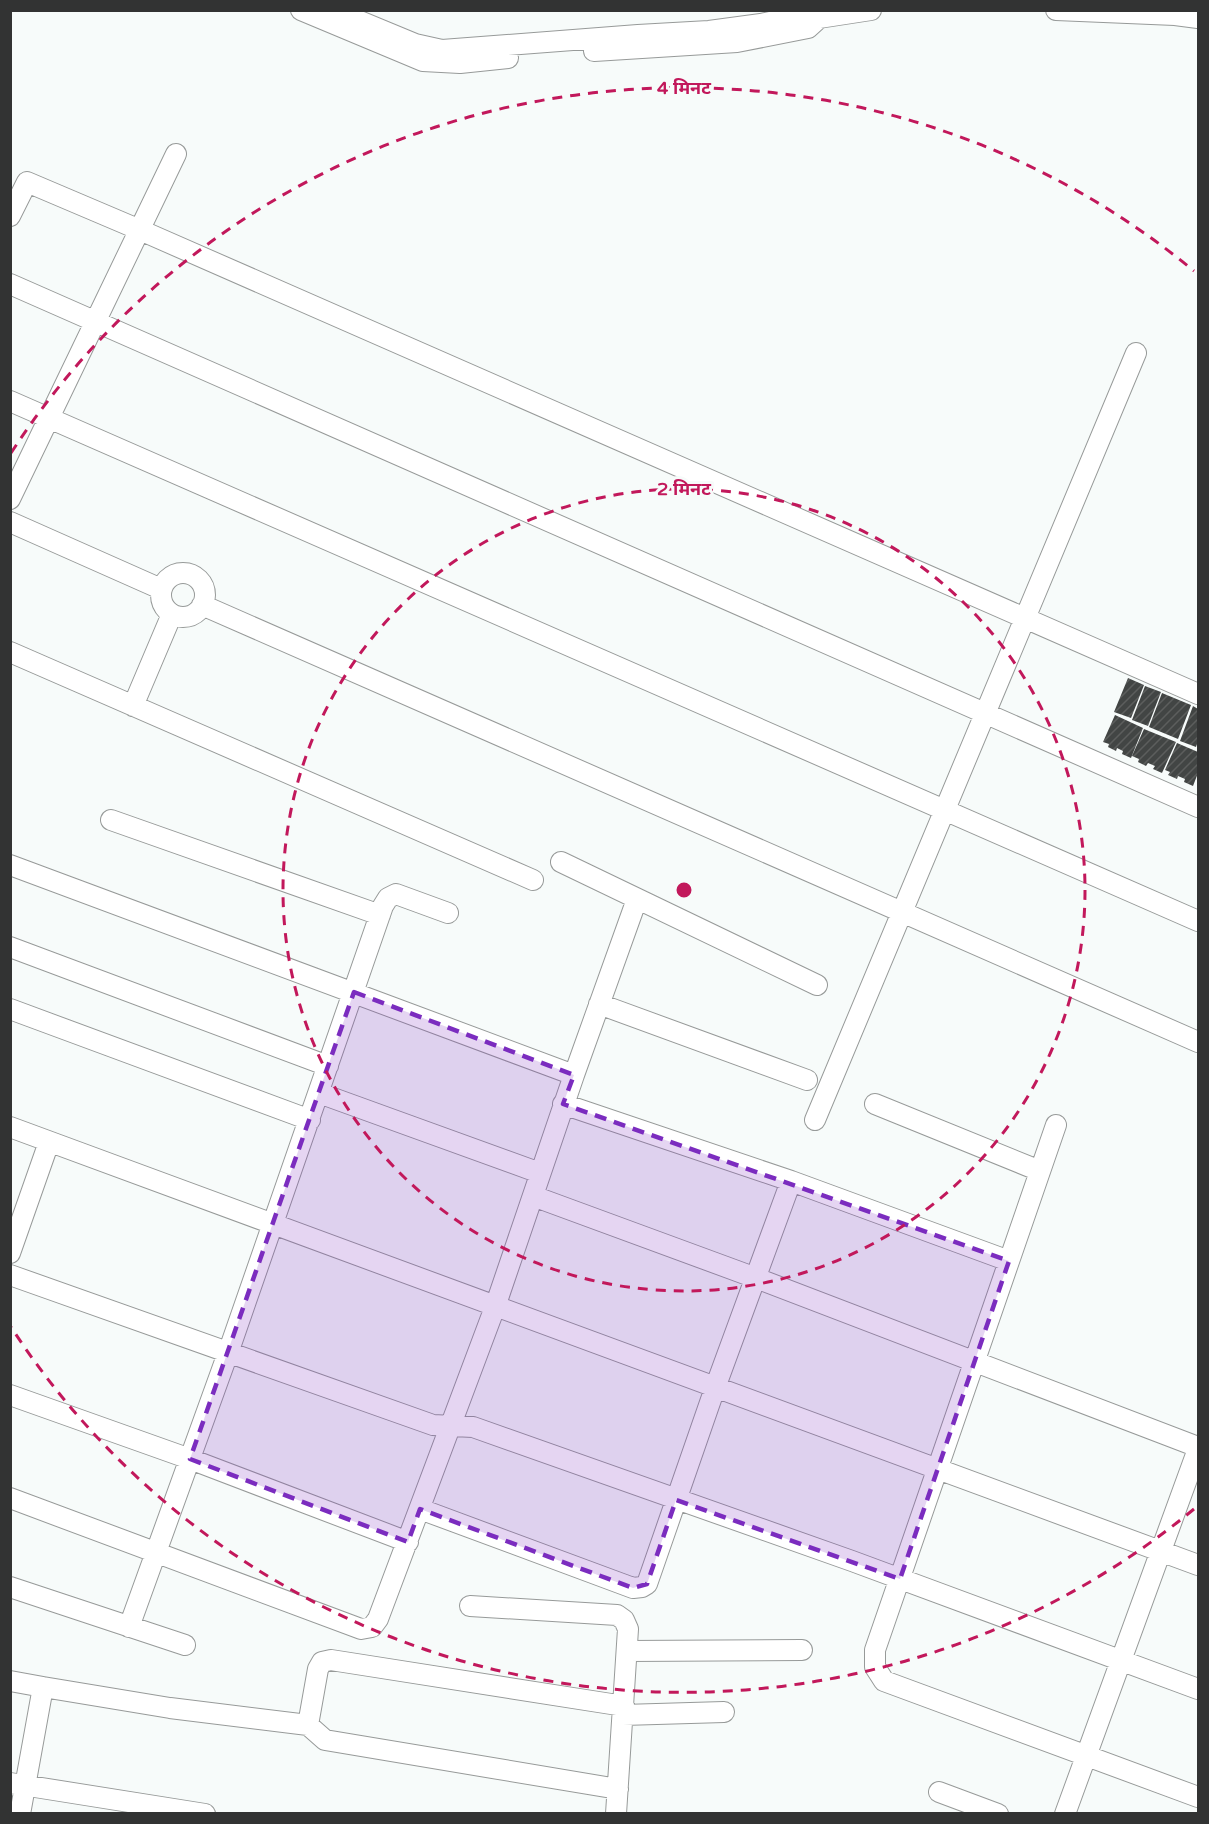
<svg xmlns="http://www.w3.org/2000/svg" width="1209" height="1824" font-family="'Varela Round','Noto Sans Devanagari',sans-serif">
  <defs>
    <pattern id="building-hatch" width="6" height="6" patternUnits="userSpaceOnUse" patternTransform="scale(1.5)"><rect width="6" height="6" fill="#424544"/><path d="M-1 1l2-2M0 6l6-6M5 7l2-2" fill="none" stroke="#5c5e5d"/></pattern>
  </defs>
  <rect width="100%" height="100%" fill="#f7fbfa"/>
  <path fill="url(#building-hatch)" d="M1128,678L1144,685L1131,718L1114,712Z
    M1145,686L1161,692L1148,726L1132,720Z
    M1162,693L1191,705L1178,739L1149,727Z
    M1193,706L1198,709V741L1196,747L1180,741Z
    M1115,715L1143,728L1131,758L1122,754L1123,751L1117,748L1116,751L1108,747L1109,744L1103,742Z
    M1144,729L1176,742L1162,773L1153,769L1155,766L1148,763L1146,766L1138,762L1139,759L1132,756Z
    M1177,743L1198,752V773L1193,786L1184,782L1185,779L1178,776L1177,779L1168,775L1170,772L1165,770Z"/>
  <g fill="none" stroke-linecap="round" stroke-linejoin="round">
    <g stroke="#979a99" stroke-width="22">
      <path id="street" d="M301,10L423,61L460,63L508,58
        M333,10L415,44L442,50L638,35L709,31L761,24L807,14L819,18L871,10
        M1056,10L1175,15L1198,18
        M594,51L737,42L808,28L819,18
        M10,216L27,182L140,230L1198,694
        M10,284L1198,807
        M10,401L1198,921
        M10,499L176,154
        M10,522L161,589
        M161 595a22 22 0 1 1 44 0a22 22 0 1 1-44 0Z
        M202,605L1198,1042
        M10,652L533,880
        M133,706L172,614
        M111,820L380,915
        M561,862L817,985
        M10,865L574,1075L495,1307L378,1619L372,1627L361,1629L10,1498
        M10,947L328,1066
        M599,1004L807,1080
        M10,1009L310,1120
        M574,1075L637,899
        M319,1093L540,1173
        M563,1104L791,1181L1009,1261
        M875,1104L1040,1171
        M815,1120L1136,353
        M1056,1125L875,1650V1667L884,1681L1198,1797
        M10,1127L1198,1565
        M533,1196L756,1278L1198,1447
        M10,1253L49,1142
        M10,1275L433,1425L473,1427L852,1561L1198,1689
        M10,1395L190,1459L408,1542
        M420,1509L633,1588L642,1587L647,1584L715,1388L791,1181
        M10,1587L185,1645
        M470,1606L617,1615L624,1620L628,1629L616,1814
        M129,1627L228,1353L383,906L388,898L396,894L448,913
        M627,1651L802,1650
        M10,1681L43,1687
        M623,1715L724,1712
        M308,1725L325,1740L618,1789
        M10,1783L205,1814
        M939,1792L998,1814
        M20,1814L43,1687L170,1708L308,1725L318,1669L322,1662L331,1660L624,1706
        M1065,1814L1198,1449"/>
    </g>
    <use href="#street" stroke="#fff" stroke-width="20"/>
  </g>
  <path fill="#7b2cbf" fill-opacity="0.2" stroke="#7b2cbf" stroke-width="4.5" stroke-dasharray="12 8" stroke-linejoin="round" d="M354,992L574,1075L563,1104L1009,1261L900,1579L676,1500L647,1584L633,1588L420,1509L408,1542L190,1459Z"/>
  <g fill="none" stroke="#c2185b" stroke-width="3" stroke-dasharray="10 8">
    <circle cx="684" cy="890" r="401"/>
    <path d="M1194 1509A802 802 0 0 1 11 1327M11 453A802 802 0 0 1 1194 271"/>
  </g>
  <circle cx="684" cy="890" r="9" fill="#c2185b" stroke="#f7fbfa" stroke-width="3"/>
  <g font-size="18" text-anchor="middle" font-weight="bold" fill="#c2185b" stroke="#f7fbfa" stroke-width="6" stroke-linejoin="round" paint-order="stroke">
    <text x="684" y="94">4 मिनट</text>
    <text x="684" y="495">2 मिनट</text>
  </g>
  <rect width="1209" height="1824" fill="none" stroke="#323333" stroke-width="24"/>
</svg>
